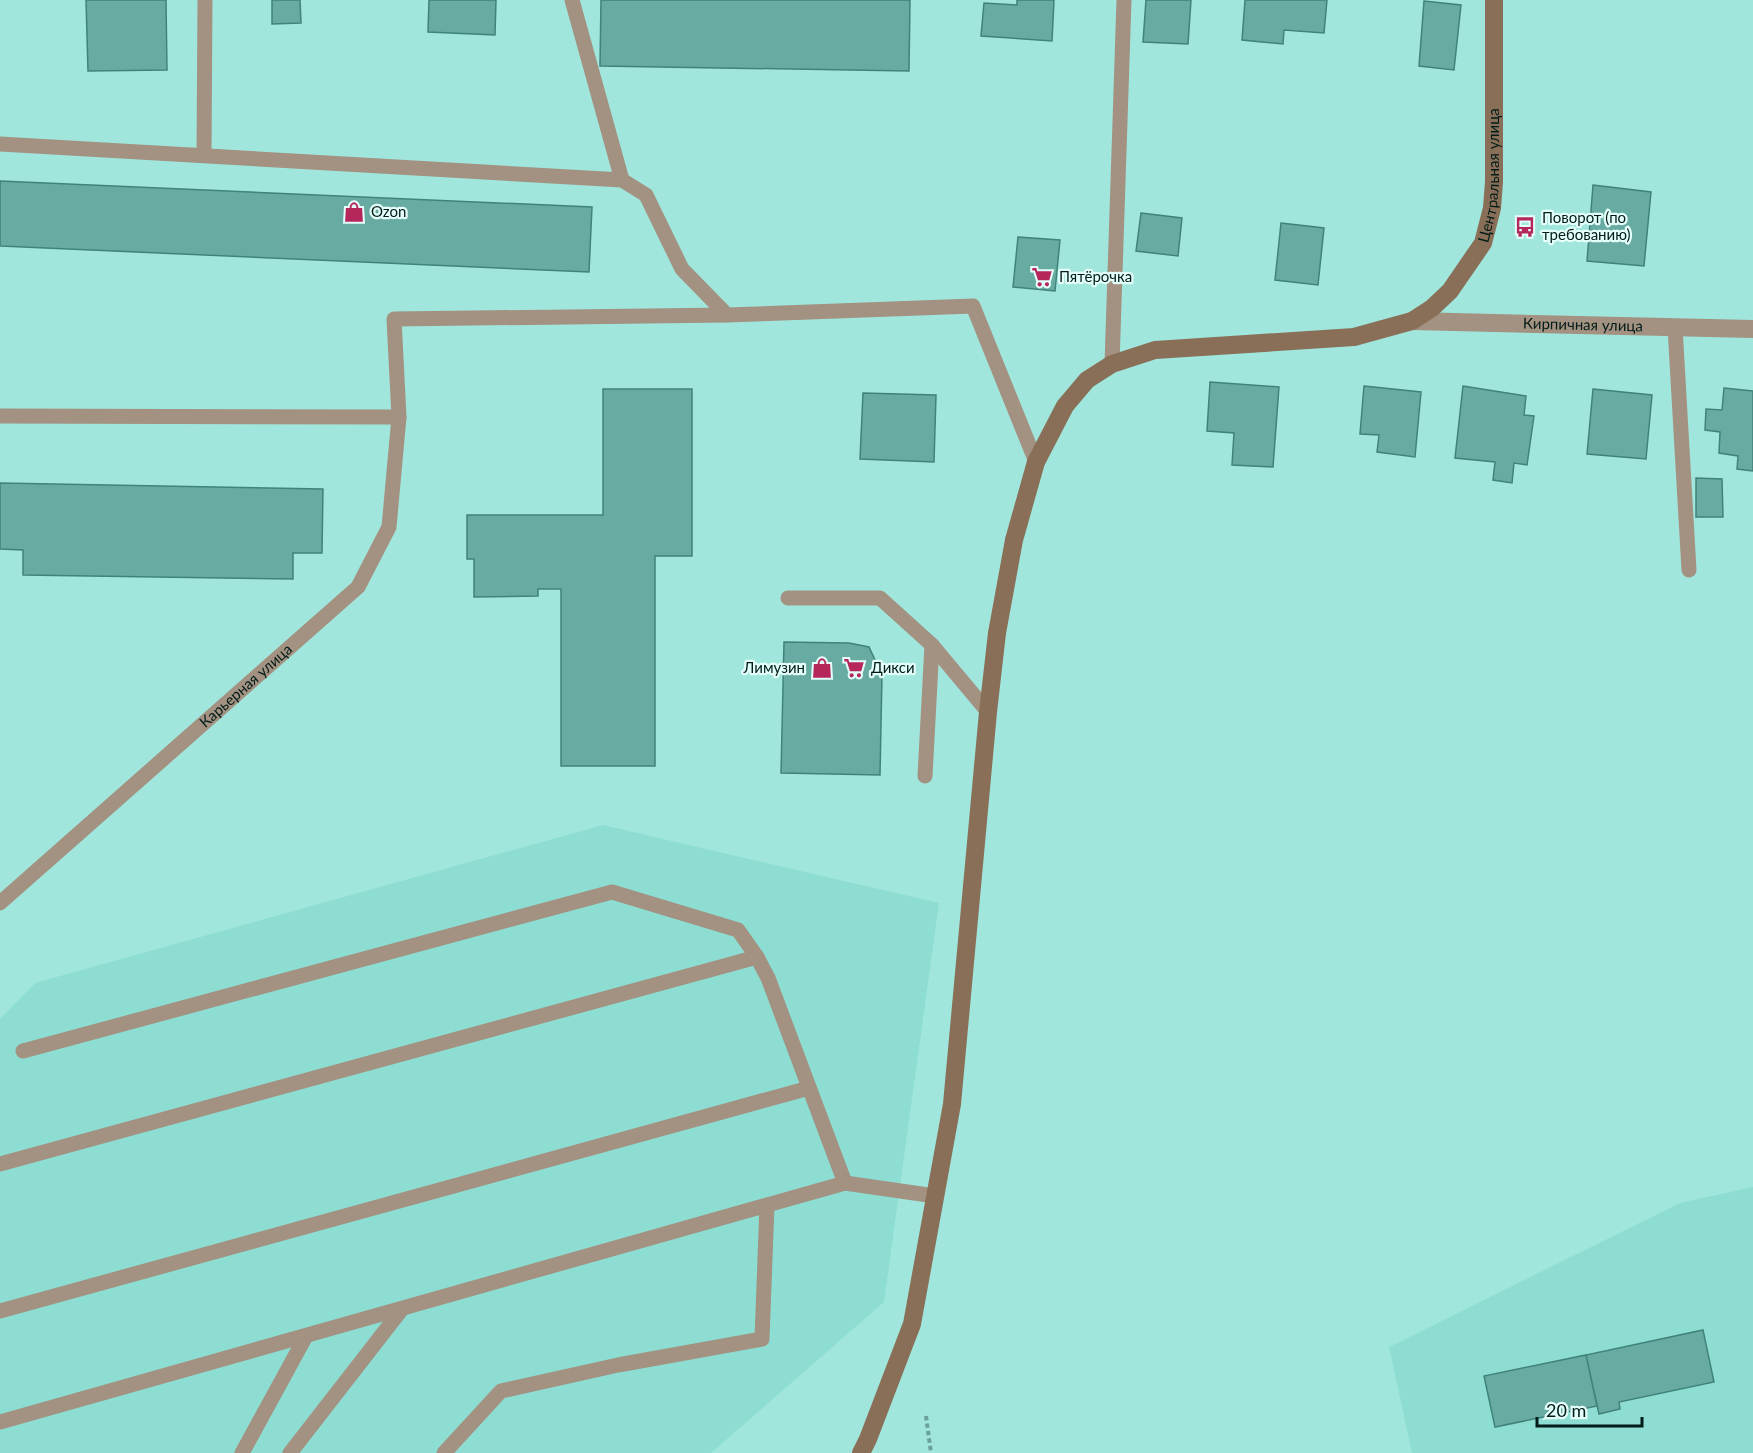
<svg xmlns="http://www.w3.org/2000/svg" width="1753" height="1453" font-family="Lato,sans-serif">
  <rect width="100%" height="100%" fill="#a1e6dc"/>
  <path fill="#8dddd2" d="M603,825L939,903L884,1302L711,1453H0V1019L35,983Z
    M1753,1187V1453H1412L1389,1347L1680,1203Z"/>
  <path fill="#68aba2" stroke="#40837b" stroke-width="1.5" d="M86,0H166L167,70L88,71Z
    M272,0H300L301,23L272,24Z
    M429,0H496L495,35L428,32Z
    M601,0H910L909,71L600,66Z
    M1017,0H1054L1052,41L981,36L984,3L1017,5Z
    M1146,0H1191L1188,44L1143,42Z
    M1245,0H1327L1324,33L1284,30L1283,44L1242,40Z
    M1424,1L1461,5L1454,70L1419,66Z
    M0,181L592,207L589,272L0,246Z
    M1593,185L1651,192L1644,266L1587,261Z
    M1141,213L1182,218L1178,256L1136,251Z
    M1281,223L1324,228L1318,285L1275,280Z
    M1018,237L1060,240L1055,291L1013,287Z
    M1210,382L1279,387L1273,467L1232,465L1234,433L1207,431Z
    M1364,386L1421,392L1415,457L1377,452L1379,435L1360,434Z
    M1463,386L1526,396L1524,415L1534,416L1527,465L1514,463L1512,483L1493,480L1495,462L1455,458Z
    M1724,388L1753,391V471L1737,469L1738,456L1719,453L1720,432L1705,430L1706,409L1722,410Z
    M603,389H692V556H655V766H561V589H538V596L474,597V559H467V515H603Z
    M1593,389L1652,395L1646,459L1587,454Z
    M863,393L936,395L934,462L860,459Z
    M1696,478L1722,479L1723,517H1696Z
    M0,483L323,489L322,553H293V579L23,575V550L0,549Z
    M784,642L849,643L869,647L882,675L880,775L781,773Z
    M1703,1330L1714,1382L1619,1402L1620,1409L1599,1414L1586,1355Z
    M1586,1355L1597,1406L1495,1427L1484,1376Z"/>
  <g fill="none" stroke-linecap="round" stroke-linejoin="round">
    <path stroke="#6aa19a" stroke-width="4" stroke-dasharray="4.5 3" stroke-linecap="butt" d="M926,1416L931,1453"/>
    <g stroke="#a39181" stroke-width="15">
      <path d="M572,0L622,180"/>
      <path d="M0,144L622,180L646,195L682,269L727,315L973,306L1036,462"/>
      <path d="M204,155L205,0"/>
      <path d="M1675,327L1689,570"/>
      <path d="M1112,364L1124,0"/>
      <path d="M0,416L399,417L394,319L727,315"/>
      <path d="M788,598H880L932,645L988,712"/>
      <path d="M925,776L932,645"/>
      <path id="s1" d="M0,903L358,587L389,527L399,417"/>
      <path d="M23,1051L612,892L738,930L757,957"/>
      <path d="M0,1164L757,957L768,978L845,1183"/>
      <path d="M0,1311L809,1088"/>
      <path d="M0,1422L845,1183L935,1196"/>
      <path d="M242,1453L306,1336"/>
      <path d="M290,1453L402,1309"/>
      <path d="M444,1453L501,1391L618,1365L762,1339L767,1205"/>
    </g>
    <path stroke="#a39181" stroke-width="18" id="s2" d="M1412,321L1753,329"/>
    <path stroke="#896f57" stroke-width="18" id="s3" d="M861,1453L868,1439L912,1324L952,1104L988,712L997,633L1014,540L1036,462L1065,406L1087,380L1112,364L1155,350L1354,337L1412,321L1432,308L1450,291L1483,243L1492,208L1494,182V0"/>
  </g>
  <defs>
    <g id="shop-bare" transform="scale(1.62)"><path d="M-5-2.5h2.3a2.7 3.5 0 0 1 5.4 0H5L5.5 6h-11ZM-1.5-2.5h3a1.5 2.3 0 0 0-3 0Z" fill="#b5275b" stroke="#e4fef9" stroke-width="2.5" paint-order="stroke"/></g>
    <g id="bus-bare" transform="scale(1.62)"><path d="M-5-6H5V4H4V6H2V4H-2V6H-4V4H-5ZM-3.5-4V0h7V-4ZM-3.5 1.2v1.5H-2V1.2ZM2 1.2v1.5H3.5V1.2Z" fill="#b5275b" stroke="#e4fef9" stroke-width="2.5" paint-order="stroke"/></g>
    <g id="supermarket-bare" transform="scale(1.62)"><path d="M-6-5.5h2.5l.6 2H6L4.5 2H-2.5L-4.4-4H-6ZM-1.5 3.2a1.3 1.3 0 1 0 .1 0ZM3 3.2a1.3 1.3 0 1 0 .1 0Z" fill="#b5275b" stroke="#e4fef9" stroke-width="2.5" paint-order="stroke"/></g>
  </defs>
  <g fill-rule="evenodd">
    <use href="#shop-bare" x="354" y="212"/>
    <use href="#bus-bare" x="1525" y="227"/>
    <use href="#supermarket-bare" x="1042" y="277"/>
    <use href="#shop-bare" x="822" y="668"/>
    <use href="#supermarket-bare" x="854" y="668"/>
  </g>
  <g text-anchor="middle" stroke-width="4.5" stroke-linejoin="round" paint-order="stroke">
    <g font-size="15" fill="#011c19" stroke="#e4fef9">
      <text dy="5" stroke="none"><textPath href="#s3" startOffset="1618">Центральная улица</textPath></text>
      <text dy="5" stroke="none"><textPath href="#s2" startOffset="171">Кирпичная улица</textPath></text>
      <text dy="5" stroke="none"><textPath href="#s1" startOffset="328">Карьерная улица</textPath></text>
    </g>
    <g font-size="15" fill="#011c19" stroke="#e4fef9" text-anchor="start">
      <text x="371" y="217">Ozon</text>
      <text x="1542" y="223">Поворот (по<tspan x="1542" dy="17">требованию)</tspan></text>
      <text x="1059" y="282">Пятёрочка</text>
      <text x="805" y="673" text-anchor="end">Лимузин</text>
      <text x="871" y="673">Дикси</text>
    </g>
  </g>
  <path d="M1537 1417v9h105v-9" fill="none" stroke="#011c19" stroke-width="3"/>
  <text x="1546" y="1417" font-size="18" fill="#011c19" stroke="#e4fef9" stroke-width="4.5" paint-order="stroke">20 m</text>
</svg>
